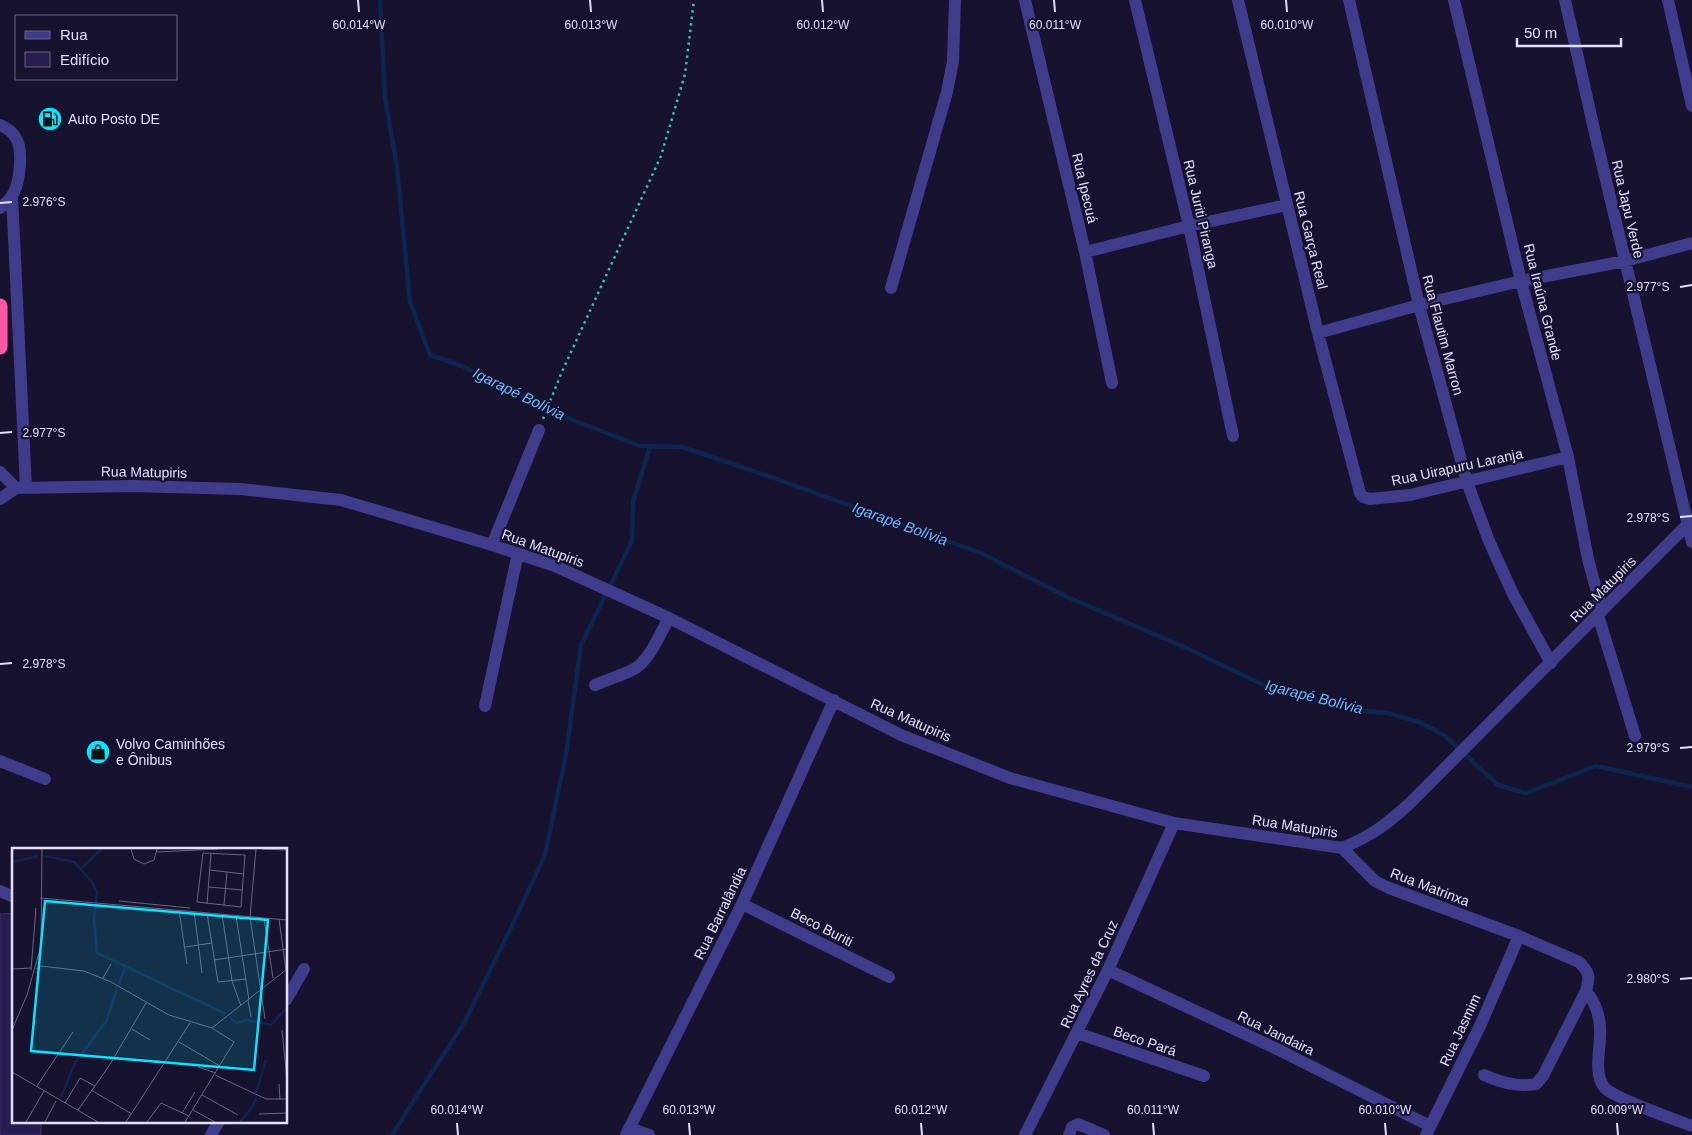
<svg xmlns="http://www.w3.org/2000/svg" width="1692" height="1135" font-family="Helvetica,sans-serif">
  <rect width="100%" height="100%" fill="#17122d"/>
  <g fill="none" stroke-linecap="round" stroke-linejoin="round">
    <path stroke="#0d2551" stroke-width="4.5" d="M380,0L385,97L397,167L410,302L430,355L462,366L560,415L640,446L682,447L774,478L981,553L1065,596L1182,646L1268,687L1351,710L1387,713L1419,722L1444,735L1498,785L1526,793L1596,766L1692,787
      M392,1135L465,1021L511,928L545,855L566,755L581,645L632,541L633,502L650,446"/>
  </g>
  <path fill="#281d4e" stroke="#3f2f7a" d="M14,913V1121H41V1135H0V914Z"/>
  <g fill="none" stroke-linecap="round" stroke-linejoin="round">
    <path stroke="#30c1ba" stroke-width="2.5" stroke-dasharray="2.5 4" stroke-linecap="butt" d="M543,419L561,374L661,156L685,74L694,0"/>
    <path stroke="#403c8c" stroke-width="12" d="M1025,0L1085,252L1112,383
      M1135,0L1189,226L1233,436
      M1238,0L1318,333L1360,493L1363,497L1370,499L1410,495L1568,457
      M1349,0L1419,305L1467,482L1489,541L1513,594L1551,663
      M1454,0L1521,281L1568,457L1588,559L1602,611
      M1565,0L1596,138L1692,542
      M1668,0L1692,106
      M0,125C7,128 14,133 17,140C23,153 20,186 11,197C8,201 4,205 0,208
      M12,196L26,488
      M1085,252L1189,226L1287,205
      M891,288L947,92L953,61L955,0
      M1318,333L1419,305L1521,281L1625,261L1692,243
      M0,472L16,488
      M0,499L16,488L133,486L241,489L341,500L492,545L555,566L669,618L901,735L1010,778L1174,823L1342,848C1371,836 1386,825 1409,804L1692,520
      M492,545L539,430
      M1598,615L1635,736
      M595,685C608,679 624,675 636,668C651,657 660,634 669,618
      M485,706L518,553
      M0,761L45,779
      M1342,848L1375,881L1389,888L1519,936L1579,962C1590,973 1590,976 1586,991L1543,1076L1536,1084C1517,1087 1502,1083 1484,1075
      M0,891L14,897
      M742,904L889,977
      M1108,970L1279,1050L1430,1126
      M1586,991C1595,1002 1600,1016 1600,1030C1601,1047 1593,1073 1604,1087C1613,1098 1676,1120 1692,1126
      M286,1000L304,969
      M1077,1033L1204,1076
      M629,1128L649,1135
      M211,1135L219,1121
      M626,1135L742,904L834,700
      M1025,1135L1108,970L1174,823
      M1069,1135L1072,1127L1078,1124L1104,1135
      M1426,1135L1480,1026L1519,936"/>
    <path stroke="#ff59a6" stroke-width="15" d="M0,306V347"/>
  </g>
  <path fill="none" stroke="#e2deff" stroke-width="2" d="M358,0L359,12M590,0L591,12M822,0L823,12M1054,0L1055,12M1286,0L1287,12M0,203L12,202M1680,287L1692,285M0,433L12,432M1680,517L1692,516M0,664L12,663M1680,748L1692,747M1680,979L1692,978M457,1123L458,1135M689,1123L690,1135M921,1123L922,1135M1153,1123L1154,1135M1385,1123L1386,1135M1617,1123L1618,1135"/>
  <defs>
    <g id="fuel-disc" transform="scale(1.25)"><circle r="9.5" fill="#0ae4ff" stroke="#17122d"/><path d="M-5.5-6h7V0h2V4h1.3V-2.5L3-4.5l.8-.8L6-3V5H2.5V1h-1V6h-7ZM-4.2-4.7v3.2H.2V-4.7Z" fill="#111"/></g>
    <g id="shop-disc" transform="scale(1.25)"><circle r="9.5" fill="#0ae4ff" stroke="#17122d"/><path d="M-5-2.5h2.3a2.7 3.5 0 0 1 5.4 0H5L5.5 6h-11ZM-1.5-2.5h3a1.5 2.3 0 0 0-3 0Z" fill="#111"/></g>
  </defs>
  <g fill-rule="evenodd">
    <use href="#fuel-disc" x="50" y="119"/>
    <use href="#shop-disc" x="98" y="752"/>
  </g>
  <g text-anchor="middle" stroke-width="4.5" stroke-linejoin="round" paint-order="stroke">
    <g font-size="14" fill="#e2deff" stroke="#17122d" text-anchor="start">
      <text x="68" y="124">Auto Posto DE</text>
      <text x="116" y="749">Volvo Caminhões<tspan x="116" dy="16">e Ônibus</tspan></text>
    </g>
    <g font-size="14" fill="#e2deff" stroke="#17122d">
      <text transform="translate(1085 188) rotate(77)" y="5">Rua Ipecuá</text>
      <text transform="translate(1628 209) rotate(77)" y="5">Rua Japu Verde</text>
      <text transform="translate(1201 214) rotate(77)" y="5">Rua Juriti Piranga</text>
      <text transform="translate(1311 240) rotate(76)" y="5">Rua Garça Real</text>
      <text transform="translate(1543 302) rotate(76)" y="5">Rua Iraúna Grande</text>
      <text transform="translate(1443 335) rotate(75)" y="5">Rua Flautim Marron</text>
      <text transform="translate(1457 467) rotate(-12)" y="5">Rua Uirapuru Laranja</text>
      <text transform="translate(144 472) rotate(1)" y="5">Rua Matupiris</text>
      <text transform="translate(543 548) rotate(20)" y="5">Rua Matupiris</text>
      <text transform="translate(1603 589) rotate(-45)" y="5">Rua Matupiris</text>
      <text transform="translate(911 720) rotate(24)" y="5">Rua Matupiris</text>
      <text transform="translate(1295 826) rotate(9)" y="5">Rua Matupiris</text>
      <text transform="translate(1430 887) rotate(21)" y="5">Rua Matrinxa</text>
      <text transform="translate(720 913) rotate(-64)" y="5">Rua Barralândia</text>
      <text transform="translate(822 927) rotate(27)" y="5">Beco Buriti</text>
      <text transform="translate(1089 974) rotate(-65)" y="5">Rua Ayres da Cruz</text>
      <text transform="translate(1460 1030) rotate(-65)" y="5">Rua Jasmim</text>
      <text transform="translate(1276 1033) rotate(26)" y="5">Rua Jandaira</text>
      <text transform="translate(1145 1041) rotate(19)" y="5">Beco Pará</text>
    </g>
    <g font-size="15" font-style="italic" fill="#6cb9ff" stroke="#17122d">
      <text transform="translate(519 394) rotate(26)" y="5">Igarapé Bolívia</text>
      <text transform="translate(900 524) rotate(20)" y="5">Igarapé Bolívia</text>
      <text transform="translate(1314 697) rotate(14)" y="5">Igarapé Bolívia</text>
    </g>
  </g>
  <g transform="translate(12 848)">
    <rect width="275" height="275" fill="#17122d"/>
    <path fill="none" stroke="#0d2551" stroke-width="2.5" d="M33,8L62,14L80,34L85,44L82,70L85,105L214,166M0,14L26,8M70,20L89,1M107,136L113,119M217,169L225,175L234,172L259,177L275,160M244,245L254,212M49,249L63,215L95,172L105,140M228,274L241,258L244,249"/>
    <path fill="none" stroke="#686481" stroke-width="1" d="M119,1L122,11L132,16L142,12L145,1M244,1L238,69L253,171M250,1L275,2M145,4L206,1M191,5L233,7L229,59L185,54ZM198,22L232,26M197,39L230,42M28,50L275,72M107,53L178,60M195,56L199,5M212,57L215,24M167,62L175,116M182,63L190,125M195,65L206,134L234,131M210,66L220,133L229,158M224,68L237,152M252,70L261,130M267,71L274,122M173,99L200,95M202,112L275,101M0,121L19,120M24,121L29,118L72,123L99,134L157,167L200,180L275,121M19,122L24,60M91,130L99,116M236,152L239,169M120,181L138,192M0,182L15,147L29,98L30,1M270,182L275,232M167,194L208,218M186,219L204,225M0,224L86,274M203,227L254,251H275M267,236L268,252M25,238L61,184M79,242L120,266M190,247L226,267M53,255L68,230L83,238M66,262L97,218L134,155M181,262L203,274M170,265L183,244M247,266L275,265M14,274L32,243M33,274L44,253M114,274L178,175M135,274L149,255L177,268M173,274L222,194L200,180"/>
    <path fill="#0ae4ff" fill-opacity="0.15" stroke="#0ae4ff" stroke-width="2.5" d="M33,53L256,72L242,222L19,203Z"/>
    <rect width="275" height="275" fill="none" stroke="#e2deff" stroke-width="2.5"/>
  </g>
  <g font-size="12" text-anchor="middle" fill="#e2deff" stroke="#17122d" stroke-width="4.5" stroke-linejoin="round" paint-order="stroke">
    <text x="359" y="29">60.014°W</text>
    <text x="591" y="29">60.013°W</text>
    <text x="823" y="29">60.012°W</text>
    <text x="1055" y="29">60.011°W</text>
    <text x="1287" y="29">60.010°W</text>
    <text x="44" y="206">2.976°S</text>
    <text x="1648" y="291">2.977°S</text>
    <text x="44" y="437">2.977°S</text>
    <text x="1648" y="522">2.978°S</text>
    <text x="44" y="668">2.978°S</text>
    <text x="1648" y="752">2.979°S</text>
    <text x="1648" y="983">2.980°S</text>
    <text x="457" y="1114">60.014°W</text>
    <text x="689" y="1114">60.013°W</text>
    <text x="921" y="1114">60.012°W</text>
    <text x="1153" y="1114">60.011°W</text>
    <text x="1385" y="1114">60.010°W</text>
    <text x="1617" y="1114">60.009°W</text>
  </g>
  <rect x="15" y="15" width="162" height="65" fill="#17122d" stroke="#686481"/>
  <rect x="25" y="31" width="25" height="8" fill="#403c8c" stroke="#686481"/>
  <text x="60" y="40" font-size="15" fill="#e2deff">Rua</text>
  <rect x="25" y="52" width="25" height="15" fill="#281d4e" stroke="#686481"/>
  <text x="60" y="65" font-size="15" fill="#e2deff">Edifício</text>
  <path d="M1517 38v8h104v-8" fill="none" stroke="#e2deff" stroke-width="2.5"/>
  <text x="1524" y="38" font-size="15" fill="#e2deff" stroke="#17122d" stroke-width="4" paint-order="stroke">50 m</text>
</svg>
